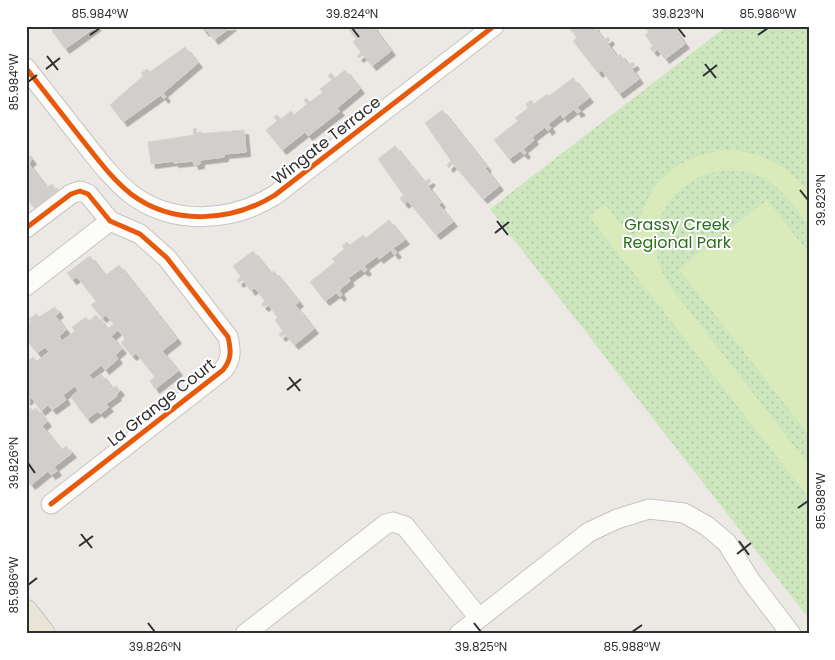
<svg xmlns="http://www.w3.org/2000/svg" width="835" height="660" font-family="Poppins,sans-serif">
  <defs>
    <pattern id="park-dots" width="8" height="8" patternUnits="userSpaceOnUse" patternTransform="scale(1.25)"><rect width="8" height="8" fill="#cee6be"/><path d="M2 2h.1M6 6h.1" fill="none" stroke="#b1c6a4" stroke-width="1.8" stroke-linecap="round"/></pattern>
    <filter id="shadow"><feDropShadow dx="4.5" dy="4.5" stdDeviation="0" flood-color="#0004"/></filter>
  </defs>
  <rect width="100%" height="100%" fill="#ece8e4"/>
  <path fill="url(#park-dots)" d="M727,26H809V91L807,93L809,96V619L490,209Z"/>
  <path fill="#d9eabb" d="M725,150C760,151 787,164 809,192V225C795,208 782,187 761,177C711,154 652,194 656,248C657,264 664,278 673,290L809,465V498L589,216L605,204L635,243C642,189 670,157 725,150Z
    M767,200L809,253V435L679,269Z"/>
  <path fill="#d1cecb" stroke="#d7d4d0" filter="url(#shadow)" d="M58,26H97L65,49L52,31Z
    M232,26L214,40L207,30L205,32L201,27Z
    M347,26H374L373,27L391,51L372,66L363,55L359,58L357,56L361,52L353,42L356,39Z
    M568,26H595L594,27L604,40L608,37L610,40L607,43L617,57L620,54L628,65L633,62L635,65L631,68L639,79L619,94L602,70L598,73L573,41L577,38Z
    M644,26H672L685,44L665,59L657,49L653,52L650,48L653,46L645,35L649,32Z
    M185,47L198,63L163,93L166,97L164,99L161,95L123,122L110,105L143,76L141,73L147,69L150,72Z
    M345,70L360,89L337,108L340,111L308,136L305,132L282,150L266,130L277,121L274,117L277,115L281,119L291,111L294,115L307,104L304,100L306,98L310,102L323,92L320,89L332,80L328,76L331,73L335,78Z
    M573,78L589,98L577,107L581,111L577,113L574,109L563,118L561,114L548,124L551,128L548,131L545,127L532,137L534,140L523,149L526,153L524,155L520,151L509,159L494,140L518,121L515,118L528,108L526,104L531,100L534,104L547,94L549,96Z
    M442,110L487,167L485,168L499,186L483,199L453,164L449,168L447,165L451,161L425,123Z
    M196,128L197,134L244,130L246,152L224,154V157L200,160V164L194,165L193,161L174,163V161L151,164L148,142L194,135L193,129Z
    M395,146L424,182L429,179L431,181L427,185L441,203L439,205L453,222L436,235L408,201L404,204L400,198L404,196L378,159Z
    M26,152L32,160L28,163L47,188L52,184L57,191L35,208L26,198Z
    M389,220L405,240L393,248L397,253L394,255L391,250L379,259L377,256L364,266L367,270L364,272L361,269L348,278L350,281L339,290L342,295L340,297L336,293L325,301L310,282L335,262L332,259L344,249L342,246L347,242L350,245L363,235L366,238Z
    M253,251L271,274L274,271L299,302L295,305L314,329L294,345L285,334L281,337L279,334L283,331L275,320L278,318L268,304L264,307L261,304L265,301L255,288L251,291L243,280L239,283L237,280L241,277L233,266Z
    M90,256L105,276L119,265L177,339L162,351L178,371L155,389L150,381L155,377L136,353L132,356L121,343L125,339L118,330L111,336L122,349L115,355L118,359L105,370L101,365L89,375L93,380L101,374L112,389L116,386L120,391L116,394L117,396L106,404L109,407L100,414L98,411L87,419L71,397L78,391L75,386L63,395L66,400L52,410L48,405L41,411L31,397L26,401V362L33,357L37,361L49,352L45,347L37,353L26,339V326L31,322L29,319L37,314L39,317L55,307L59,313L55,316L66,330L59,336L62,341L75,331L72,327L86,317L89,321L96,315L107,329L114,324L106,315L102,318L91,305L96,301L77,277L72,280L67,273Z
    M26,404L32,411L36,408L47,422L42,426L61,450L66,446L72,453L54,467L57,471L51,475L48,471L31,485L26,479V477L30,473L26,469Z"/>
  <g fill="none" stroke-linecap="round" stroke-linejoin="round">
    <g stroke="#c5c4c5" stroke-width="21">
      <path id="minor" d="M26,68C44,91 62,114 80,137C96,157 111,178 131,194C173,226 232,222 275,195L494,26
        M26,228L71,194L80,191L88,194L110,221L140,234L167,258L228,337C231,350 232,359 223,370L51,504
        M26,286L110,221
        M245,634L386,524L393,522L405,526L479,618
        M459,634L589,532L617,519L649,509L684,513L707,526L727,543L750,580L791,634"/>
    </g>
    <g stroke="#c6c5c4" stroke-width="26">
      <path id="major" d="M26,612L43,634"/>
    </g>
    <use href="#minor" stroke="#fcfcfb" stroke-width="19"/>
    <use href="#major" stroke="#e8e4d6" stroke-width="24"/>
    <g stroke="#fff" stroke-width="8">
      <path id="cycleway" d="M26,68C44,91 62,114 80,137C96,157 111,178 131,194C173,226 232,222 275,195L494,26
        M26,228L71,194L80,191L88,194L110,221L140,234L167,258L228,337C231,350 232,359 223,370L51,504"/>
    </g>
    <use href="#cycleway" stroke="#e8590c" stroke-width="5"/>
  </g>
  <path fill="none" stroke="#2e2e2e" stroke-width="2" d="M352,28L359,37M678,28L685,37M90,35L100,28M758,35L768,28M47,56L58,70M705,64L716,78M46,69L60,58M703,76L717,65M28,82L37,75M800,190L808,200M497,221L508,235M495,233L509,222M289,377L300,391M287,390L301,379M28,463L35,473M798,508L808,501M81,534L92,548M739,541L749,555M79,546L93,536M737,554L751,543M28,585L37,578M148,623L155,632M474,623L481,632M632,632L642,625"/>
  <g text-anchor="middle" stroke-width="4" stroke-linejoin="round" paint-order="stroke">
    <g font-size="16" fill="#2e2e2e" stroke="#fff">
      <text transform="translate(326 140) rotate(-38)" y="6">Wingate Terrace</text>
      <text transform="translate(161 402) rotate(-38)" y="6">La Grange Court</text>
    </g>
    <g font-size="16" fill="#2c6e1b" stroke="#fff">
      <text x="677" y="230">Grassy Creek<tspan x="677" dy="18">Regional Park</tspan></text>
    </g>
  </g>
  <rect width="835" height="660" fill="none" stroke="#ffffff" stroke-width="55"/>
  <rect x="28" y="28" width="780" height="604" fill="none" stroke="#2e2e2e" stroke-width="2"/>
  <g font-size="12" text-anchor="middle" fill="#2e2e2e">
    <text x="100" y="18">85.984°W</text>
    <text x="352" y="18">39.824°N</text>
    <text x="678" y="18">39.823°N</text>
    <text x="768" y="18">85.986°W</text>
    <text transform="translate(14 82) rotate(-90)" y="4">85.984°W</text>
    <text transform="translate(821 200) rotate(-90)" y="4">39.823°N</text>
    <text transform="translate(14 463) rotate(-90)" y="4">39.826°N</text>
    <text transform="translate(821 501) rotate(-90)" y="4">85.988°W</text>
    <text transform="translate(14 585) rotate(-90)" y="4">85.986°W</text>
    <text x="155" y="651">39.826°N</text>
    <text x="481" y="651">39.825°N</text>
    <text x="632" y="651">85.988°W</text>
  </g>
</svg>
